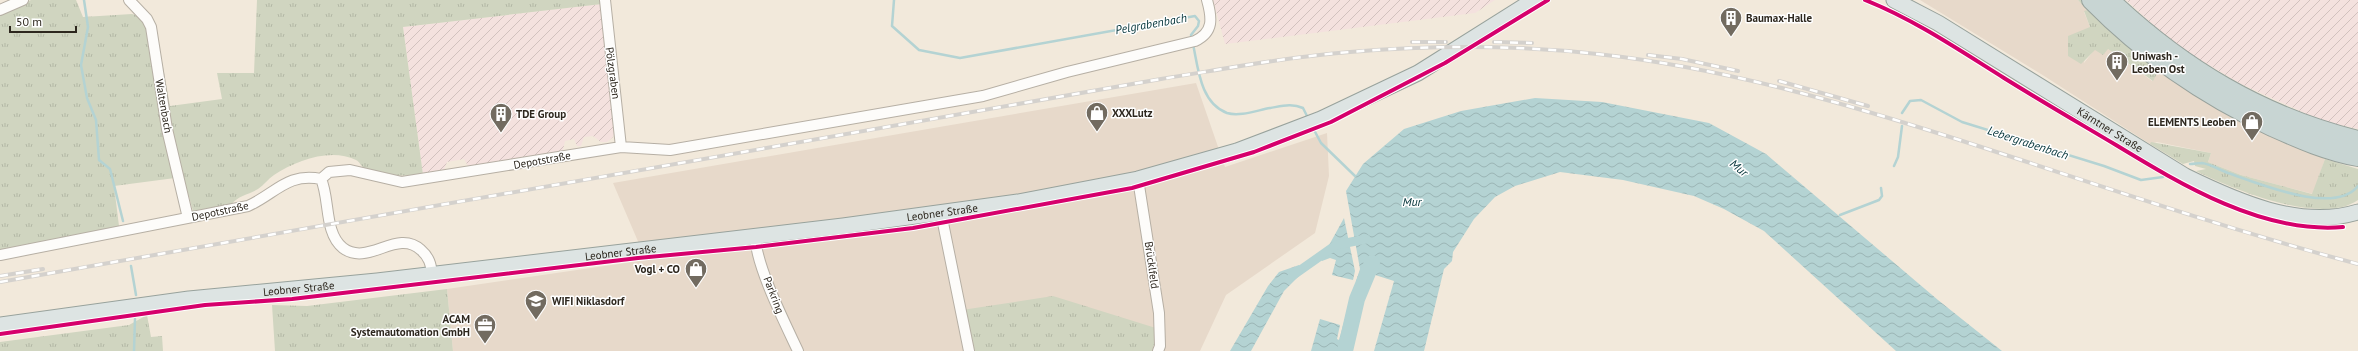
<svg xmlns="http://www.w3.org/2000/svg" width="2358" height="351" font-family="'PT Sans',sans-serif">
  <defs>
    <pattern id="industrial-furrows" width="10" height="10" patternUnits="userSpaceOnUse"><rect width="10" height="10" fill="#f4e1de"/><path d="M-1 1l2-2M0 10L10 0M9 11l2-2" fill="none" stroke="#d2c1be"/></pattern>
    <pattern id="grass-tufts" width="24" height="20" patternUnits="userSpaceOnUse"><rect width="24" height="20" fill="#d0d5c0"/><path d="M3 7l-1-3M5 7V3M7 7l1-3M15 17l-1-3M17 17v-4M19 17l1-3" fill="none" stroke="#b3b7a5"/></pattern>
    <pattern id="water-waves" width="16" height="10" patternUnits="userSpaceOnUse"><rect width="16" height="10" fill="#b4d3d3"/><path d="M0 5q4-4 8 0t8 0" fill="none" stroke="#9bb5b5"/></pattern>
  </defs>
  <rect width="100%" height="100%" fill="#f2e9db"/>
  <path fill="#e7d9ca" d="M1920,0H2078L2087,10L2084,12L2090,27L2084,63L2095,49H2108L2152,81L2159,70L2256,126L2325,159L2313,194L2241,175L2208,162L2211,153L2157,142L2150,144L2041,74Z
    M1196,83L1225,167L1327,133L1329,176L1315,233L1226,295L1200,351H1152L1159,329L967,351H453L447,289L646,260L613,183Z"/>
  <path fill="url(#industrial-furrows)" d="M1213,0H1495L1475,13L1225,44Z
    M2126,0H2358V129L2322,121L2241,84L2175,45Z
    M602,4L616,126L613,137L607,142H601L593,136L584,137L581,146H577L574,139L565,141L563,150L559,153L475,168L468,166L464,159L447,162L444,170L423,175L403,27Z"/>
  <path fill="url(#grass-tufts)" d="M31,0H76L83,17L132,14L138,16L148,26L175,178L114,186L119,226L0,250V14Z
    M257,0H602V4L403,27L423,175C409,176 373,177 363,167C360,165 360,162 356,160C331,148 297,160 274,175C268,179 264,185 258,189C250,194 237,196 232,204L193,211L172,136L155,30L156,28L170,106L222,99L217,73H254Z
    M2078,0H2083L2139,56L2159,70L2153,81L2108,49L2103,55L2095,50L2081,64L2068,56V36L2090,27L2084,11L2087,10Z
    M2151,142L2211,153L2208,162L2241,175L2312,194L2325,159L2358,169V200C2321,226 2232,189 2196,171L2206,169L2195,166L2194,161L2183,164L2150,144Z
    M447,289L453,351H275L272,305L307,306Z
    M1053,296L1159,329L1152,351H967L962,310Z
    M147,315L151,337L162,336L163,351H0V342L129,325Z"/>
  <path fill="url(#water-waves)" d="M1535,98L1602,102L1709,123L1766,154L1938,300L2002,351H1896L1764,231L1724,209L1694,196L1623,180L1560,172L1515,186L1495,197L1474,219L1453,252L1452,261L1444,269L1424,351H1374L1394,281L1372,274L1369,284L1356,281L1360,269L1346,191L1363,164L1404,129L1461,111Z
    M1344,218L1355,271L1353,280L1332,275L1336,260L1330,258L1322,261L1318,255L1328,247Z
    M1299,265L1303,272L1284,291L1251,351H1230L1268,286L1279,272Z
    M1353,290L1366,293L1352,351H1311L1320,319L1340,325L1337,339L1339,340Z"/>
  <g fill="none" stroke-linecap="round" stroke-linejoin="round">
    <path stroke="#b4d3d3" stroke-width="2.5" d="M84,0L88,27L81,65L87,98L96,120L99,160L110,169L123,221
      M894,0L892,26L919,50L960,58L1195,16L1199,21L1198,26L1191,35L1192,39
      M1193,44C1198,67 1200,103 1227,113C1240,117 1258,110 1270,108C1282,106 1292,103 1303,108L1308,118
      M1902,113L1910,101L1921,100L1962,122L2104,166L2141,180L2163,177
      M1313,128L1321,143L1355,176
      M2190,164C2194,164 2198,163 2202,163C2210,164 2220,170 2228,173C2258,183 2334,216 2358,186
      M1894,166L1898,157L1902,126
      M1840,215L1879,200L1882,196L1881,188
      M131,266L136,295
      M134,351L135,319"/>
    <path stroke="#b4d3d3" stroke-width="9" d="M1292,276L1336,245L1366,239"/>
    <path stroke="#b4d3d3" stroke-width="16" d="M1345,351L1357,299L1372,263"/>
    <g stroke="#b6afa4" stroke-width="12">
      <path id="minor" d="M129,0L147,19L151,27L167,129L188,218
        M605,0L621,147
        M0,10L23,0
        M321,179L329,172L350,170L402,182L621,147L670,150L983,96L1067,72L1195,41C1214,32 1212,18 1207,0
        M321,179C330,199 324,233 343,248C368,267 397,228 421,250C429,257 431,264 432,274
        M1138,179L1159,313L1160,346L1158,351
        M941,213L969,351
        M755,237C757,268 784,321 798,351
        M0,255L248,206C275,194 288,172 321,179"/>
    </g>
    <g stroke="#98a29c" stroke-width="17">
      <g id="primary">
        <path id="s1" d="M1894,0L1938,23L2185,176C2236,201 2300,230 2358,212"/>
        <path id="s2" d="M0,325L189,299L377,281L843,226L1018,202L1138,179L1237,151L1321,119L1418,73L1534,0"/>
      </g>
    </g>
    <g stroke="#98a29c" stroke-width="20">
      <path id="motorway" d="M2091,0C2144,54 2203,95 2272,127C2299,139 2328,152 2358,157
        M2110,0C2182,68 2261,116 2358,140"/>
    </g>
    <use href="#minor" stroke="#fdfcfa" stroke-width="10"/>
    <use href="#primary" stroke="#dde4e3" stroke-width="15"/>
    <use href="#motorway" stroke="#c8d5d3" stroke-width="18"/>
    <g stroke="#d4d1cd" stroke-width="4">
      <path id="rail" d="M1412,42H1446
        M1494,42L1532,43
        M1648,55L1682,59L1738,71
        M1779,81L1868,106
        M0,276L43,269
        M0,282L1161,79C1224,69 1287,57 1350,52C1432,45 1516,45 1597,54C1727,68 1851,105 1975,145C2102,186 2229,230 2358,264"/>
    </g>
    <use href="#rail" stroke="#fff" stroke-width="2.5" stroke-dasharray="8" stroke-linecap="butt"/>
    <g stroke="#fff" stroke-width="6">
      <path id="cycleway" d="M1865,0C1915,20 1959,50 2004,78C2041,101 2079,123 2116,145C2182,185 2263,234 2343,227
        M0,334L205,305L292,299L638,258L756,247L913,228L1132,188L1254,152L1331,122L1445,63L1548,0"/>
    </g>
    <use href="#cycleway" stroke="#d6006c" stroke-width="4"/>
  </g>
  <defs>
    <g id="building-pin" transform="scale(1.15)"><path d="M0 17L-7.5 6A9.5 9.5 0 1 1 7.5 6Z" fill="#726b60" stroke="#fff"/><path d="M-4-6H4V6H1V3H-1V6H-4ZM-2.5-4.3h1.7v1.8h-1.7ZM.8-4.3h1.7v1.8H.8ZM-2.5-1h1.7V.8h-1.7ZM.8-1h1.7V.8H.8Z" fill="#fff"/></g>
    <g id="shop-pin" transform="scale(1.15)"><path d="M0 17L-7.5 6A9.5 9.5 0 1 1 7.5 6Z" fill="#726b60" stroke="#fff"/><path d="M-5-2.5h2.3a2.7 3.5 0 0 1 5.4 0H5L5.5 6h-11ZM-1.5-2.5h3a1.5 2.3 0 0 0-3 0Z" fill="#fff"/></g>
    <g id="school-pin" transform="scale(1.15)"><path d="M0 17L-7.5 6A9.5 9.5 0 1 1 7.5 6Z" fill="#726b60" stroke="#fff"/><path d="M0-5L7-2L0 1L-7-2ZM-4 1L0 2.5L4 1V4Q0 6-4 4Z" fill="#fff"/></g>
    <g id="office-pin" transform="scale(1.15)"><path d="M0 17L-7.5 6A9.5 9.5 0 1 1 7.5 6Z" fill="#726b60" stroke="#fff"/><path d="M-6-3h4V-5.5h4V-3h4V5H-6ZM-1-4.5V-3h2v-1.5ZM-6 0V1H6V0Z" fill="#fff"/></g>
  </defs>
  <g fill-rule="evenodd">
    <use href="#building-pin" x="1731" y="18"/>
    <use href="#building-pin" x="2117" y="62"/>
    <use href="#shop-pin" x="1097" y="113"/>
    <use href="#building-pin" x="501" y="114"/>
    <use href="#shop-pin" x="2252" y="122"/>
    <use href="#shop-pin" x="696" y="269"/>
    <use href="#school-pin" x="536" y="301"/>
    <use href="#office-pin" x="485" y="325"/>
  </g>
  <g text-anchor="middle" stroke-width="3" stroke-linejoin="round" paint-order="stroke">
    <g font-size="11" font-weight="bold" fill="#2d271e" stroke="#fff" text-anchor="start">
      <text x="1746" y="22">Baumax-Halle</text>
      <text x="2132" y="60">Uniwash -<tspan x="2132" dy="13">Leoben Ost</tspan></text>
      <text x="1112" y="117">XXXLutz</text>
      <text x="516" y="118">TDE Group</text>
      <text x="2236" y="126" text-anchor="end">ELEMENTS Leoben</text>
      <text x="680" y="273" text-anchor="end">Vogl + CO</text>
      <text x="552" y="305">WIFI Niklasdorf</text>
      <text x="470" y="323" text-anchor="end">ACAM<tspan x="470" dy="13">Systemautomation GmbH</tspan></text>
    </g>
    <g font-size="11" fill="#2d271e" stroke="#fff">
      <text transform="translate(613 73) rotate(82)" y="4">Pölzgraben</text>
      <text transform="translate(164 106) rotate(80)" y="4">Waltenbach</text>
      <text dy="4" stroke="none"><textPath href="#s1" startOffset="252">Kärntner Straße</textPath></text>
      <text transform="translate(542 160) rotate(-10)" y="4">Depotstraße</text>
      <text transform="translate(220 211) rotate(-12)" y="4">Depotstraße</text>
      <text dy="4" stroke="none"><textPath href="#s2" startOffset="949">Leobner Straße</textPath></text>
      <text dy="4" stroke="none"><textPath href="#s2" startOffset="625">Leobner Straße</textPath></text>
      <text transform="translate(1152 265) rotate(82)" y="4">Brücklfeld</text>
      <text dy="4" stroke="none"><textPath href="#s2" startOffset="301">Leobner Straße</textPath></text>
      <text transform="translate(774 295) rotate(69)" y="4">Parkring</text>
    </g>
    <g font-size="12" font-style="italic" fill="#023338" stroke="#fff">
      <text transform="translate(1151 24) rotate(-10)" y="4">Pelgrabenbach</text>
      <text transform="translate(2028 143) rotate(18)" y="4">Lebergrabenbach</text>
      <text transform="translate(1739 168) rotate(40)" y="4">Mur</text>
      <text x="1412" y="206">Mur</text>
    </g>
  </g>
  <path d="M10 26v6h66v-6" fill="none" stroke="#2d271e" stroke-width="2"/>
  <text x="16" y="26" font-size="12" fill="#2d271e" stroke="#ffffff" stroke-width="3" paint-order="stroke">50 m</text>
</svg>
